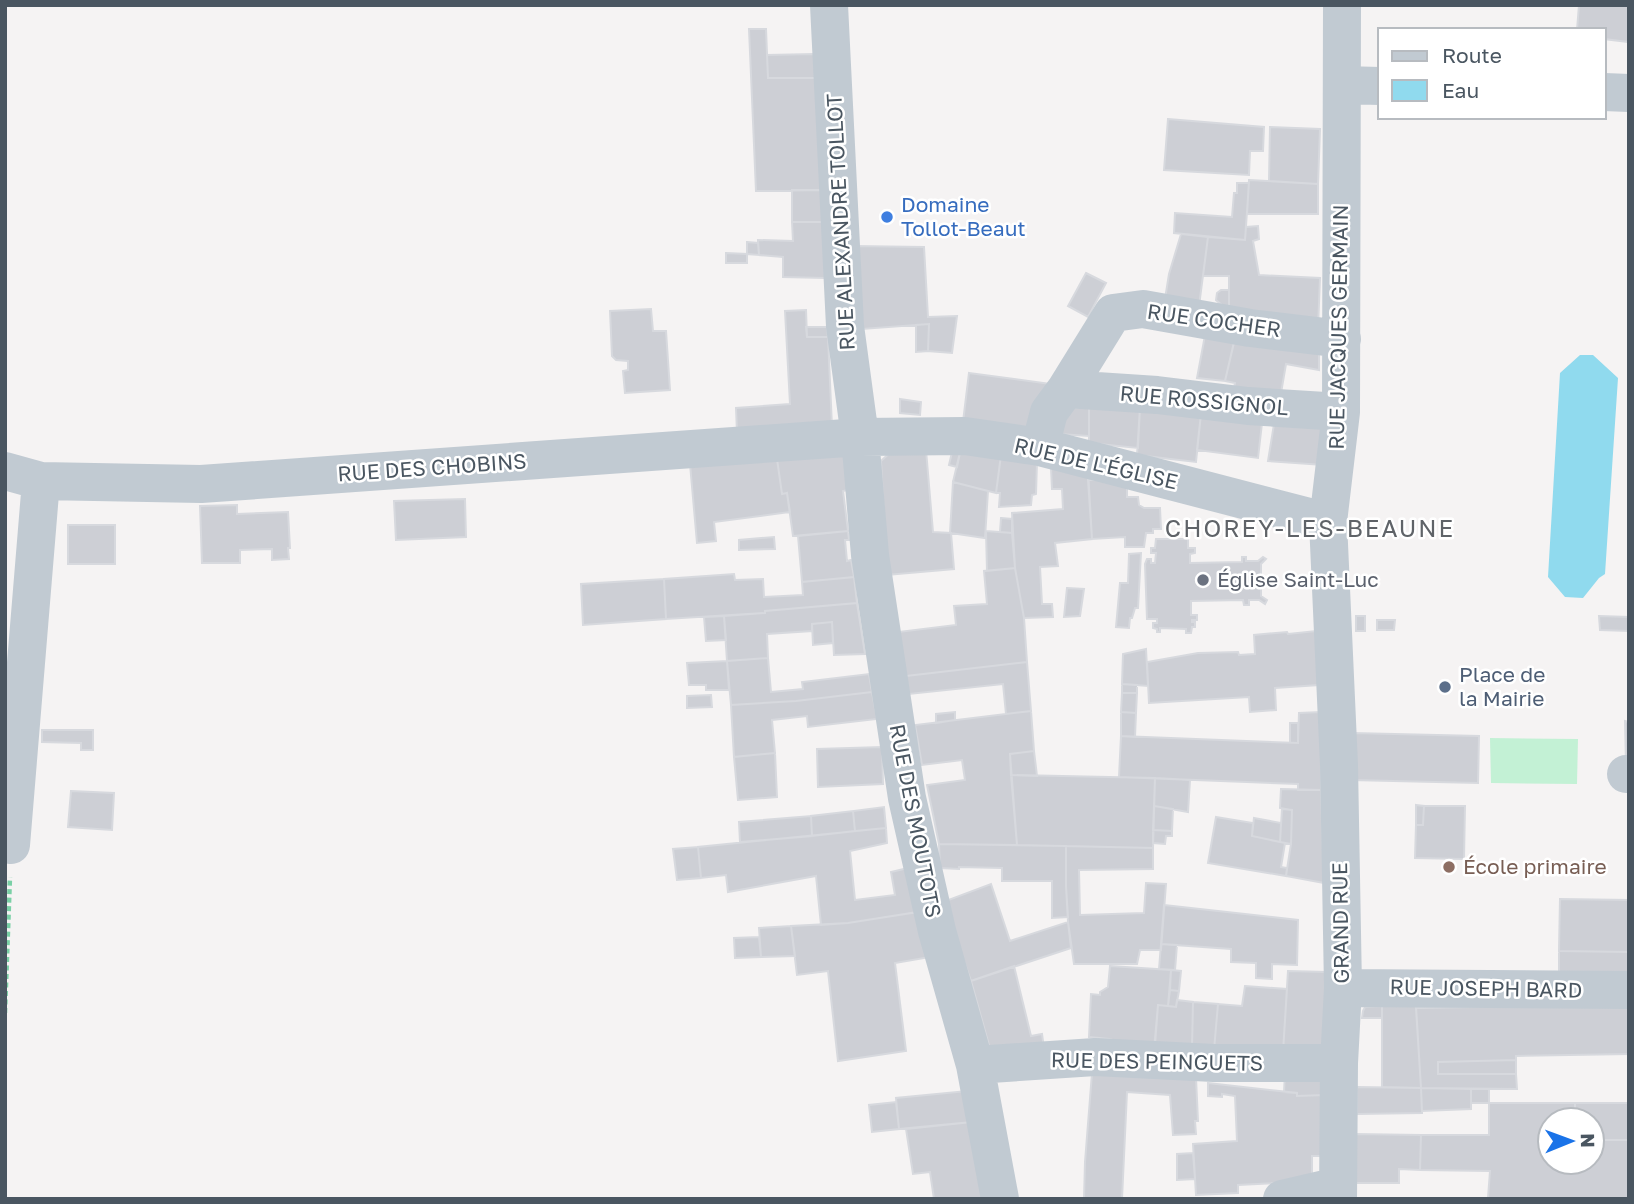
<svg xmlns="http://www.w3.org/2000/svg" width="1634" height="1204" font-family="'Golos Text',sans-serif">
  <rect width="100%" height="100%" fill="#f5f3f3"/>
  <path fill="#c3f1d5" d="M1490,738L1578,739L1577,784L1491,783Z"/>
  <path fill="#90daee" d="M1580,355H1593L1618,378L1605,574L1599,578L1583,598L1565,597L1548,577L1560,373Z"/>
  <path fill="#cdcfd5" stroke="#d7d9de" stroke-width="2" d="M1579,5H1629V42L1604,39V30H1577Z
    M749,29H766L768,78H817L821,190L756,191Z
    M815,54L817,78H768L767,55Z
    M1168,119L1264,127L1263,151H1250L1249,175L1164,170Z
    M1270,127L1320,129L1318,184L1269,181Z
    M1249,180L1318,184V214H1247Z
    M1237,183H1249L1245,240L1174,233L1175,213L1232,217L1234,193H1237Z
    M792,190H821L823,222H792Z
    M792,222H823L825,278L783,277V257L759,255L758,240L793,241Z
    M1258,226L1259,239L1253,241L1259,275L1320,278L1318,328L1229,313V276H1203L1208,237L1245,240L1246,227Z
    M1181,234L1208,237L1199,306L1165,299L1169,274Z
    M747,242L758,243L759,255L747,254Z
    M853,246L924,247L928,317L957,316L952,353L928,351L929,324L862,329Z
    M726,253L747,254V263H726Z
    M1086,273L1106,283L1088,317L1068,306Z
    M1221,290H1229V311L1216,300L1217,293Z
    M651,309L653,331H666L670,390L625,393L623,371L628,370V361L616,360L612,356L610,311Z
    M806,310L807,337H828L832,427L737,433L736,408L790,404L785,311Z
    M929,324L928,351L916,352V325Z
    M806,327H827L828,337H807Z
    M1237,329L1225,381L1197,378L1206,330Z
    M1236,334L1319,344V370L1286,364L1280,399L1233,393L1235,383L1225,381Z
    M969,373L1051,384L1034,432L963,422Z
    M900,399L921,402L920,415L900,413Z
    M1061,407L1089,408V436L1059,434Z
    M1140,407L1201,414L1196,462L1137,455Z
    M1140,407L1138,448L1089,443V408Z
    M1201,414L1262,423L1258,458L1197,450Z
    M1274,424L1324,428L1323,465L1268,461Z
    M953,448H961L957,467L949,465Z
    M961,448L1001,455L996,493L953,482Z
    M893,450H926L933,532L951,533L954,569L887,575L881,461Z
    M849,454L853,489L843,491L848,531L793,536L787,493L782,494L777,459Z
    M1001,455L1037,462L1036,494L1032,495L1031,505L999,507L1000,493H996Z
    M777,459L782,494L787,493L790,512L714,522L716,541L697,543L690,464Z
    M1051,468L1088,470L1092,539L1055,543L1058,566L1040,567L1042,604H1052L1053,617L1024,618L1015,568L1012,513L1063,509L1062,489H1052Z
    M1088,480H1127V497H1138L1139,505L1144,508H1160L1161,529H1153V533H1146L1144,547H1125V537L1092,539Z
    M953,482L988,491L985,538L950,533Z
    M465,499L466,537L396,540L394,501Z
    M237,505V514L288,512L290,548H288L289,559L272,560V549L240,550V563H202L200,506Z
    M1001,518L1012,519V533L1000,532Z
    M68,525H115V564H68Z
    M848,531L849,540H845L847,561L851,560L854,577L802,582L798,536Z
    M986,531L1012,533L1015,568L987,571Z
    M774,537L775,549L739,550V540Z
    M1156,539H1188V548H1195V553L1190,554V563L1242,562V557H1246V561H1258L1263,557L1266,559L1261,564V596L1267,600L1265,604L1259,600H1249V605H1244L1243,600L1191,601V615H1197V620H1192V622H1195V627H1192L1191,633H1186V629L1160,628V632H1157V629L1153,628V623H1157V619H1147L1145,564L1147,559H1151V563H1155L1156,553H1151V548H1155Z
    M1141,553L1138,608H1135L1132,618H1130L1129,628L1116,627L1120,583H1128L1129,554Z
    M1015,568L1024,618L1027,662L906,676L898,632L956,625L954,606L987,604L984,571Z
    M734,574L735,580L763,579L764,597L803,595L802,582L854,577L857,603L765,611V613L666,619L664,579Z
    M664,579L666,619L583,625L581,584Z
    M1067,588L1084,589L1080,616L1064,617Z
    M857,603L865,654L834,655L832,622L812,624V631L767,634L768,658L727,661L724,616L765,613V611Z
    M724,616L726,640L706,641L704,617Z
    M1356,616H1365V631H1356Z
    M1599,616L1629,617V631L1600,630Z
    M1377,620H1395L1394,630H1377Z
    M832,622L833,643L813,645L812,624Z
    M1316,631L1319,685L1275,688L1276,710L1250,712L1249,697L1149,703L1147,662L1198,653L1238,652L1239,655L1255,654L1254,635L1287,632L1288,634Z
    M1146,649L1148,686L1122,684L1123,654Z
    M768,658L771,692L803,689L802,682L869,674L872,692L796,701L731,705L727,661Z
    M727,661L729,690H706V685H689L687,663Z
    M1027,662L1031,711L1006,714L1003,684L909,694L906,676Z
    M1122,684L1137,685V693H1122Z
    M872,692L877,719L808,727L807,716L772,720L775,753L734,757L731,705L796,701Z
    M1122,693H1137L1136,713L1121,712Z
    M711,695L712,707L687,708V696Z
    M1031,711L1034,751L1010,754L1017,845L939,844L927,785L965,780L962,760L922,765L915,725Z
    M955,712V720L936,723V714Z
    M1121,712L1136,713L1135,737L1121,736Z
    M1321,712V790H1298V784L1119,777L1121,736L1298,743L1299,713Z
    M1625,721L1629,722V764H1626Z
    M1290,723H1298V743H1290Z
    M42,730H93V750H81V743L42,742Z
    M1352,733L1479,736L1478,783L1351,780Z
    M882,747L883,784L818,787L817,749Z
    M1034,751L1037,776L1011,775L1010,754Z
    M775,753L777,797L738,800L734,757Z
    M1011,775L1155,778L1153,848L1017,845Z
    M1155,778L1190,780L1188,812L1154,806Z
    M1281,789L1321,790L1324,883L1286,876L1291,844L1292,810L1280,808Z
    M71,791L114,793L112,830L68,827Z
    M1416,805L1424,806L1423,825H1416Z
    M1154,806L1173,809L1172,831L1153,830Z
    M1424,806H1465L1464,859L1415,858L1416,825H1423Z
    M884,807L886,828L855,831L853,811Z
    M1282,809L1292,810L1291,844L1280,842Z
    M853,811L855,831L812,836L811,816Z
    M811,816L812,836L740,842L739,822Z
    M1216,817L1253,823L1252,836L1285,843L1281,867L1287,868L1286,876L1208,863Z
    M1254,818L1281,823L1280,842L1252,836Z
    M886,828L887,843L850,851L855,900L895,895L891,872L908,868L918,912L848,923L821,925L816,876L728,892L726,875L701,878L698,847Z
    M1153,830L1172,831V836H1166L1165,844L1153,843Z
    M939,844L1066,846V886L1068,917L1052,918V881H1002V868L959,867V869L940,868Z
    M1066,846L1153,848V869L1079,870L1080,915L1144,913L1146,883L1166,884L1161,950H1140L1137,964H1074L1068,922L1066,886Z
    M698,847L701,878L677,880L673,849Z
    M991,884L1010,941L1068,922L1071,948L971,981L943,902Z
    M1560,899L1629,900V952L1559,951Z
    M1164,905L1298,920L1297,965L1272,964V979L1256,978V963L1231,962V949L1161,944Z
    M918,912L930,957L895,963L906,1051L838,1061L828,971L797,975L791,926L848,923Z
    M791,926L795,956L761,957L759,928Z
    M759,937L761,957L735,958L734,938Z
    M1161,944L1177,945L1175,970L1159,969Z
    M1559,951L1629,952V974L1559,973Z
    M1014,966L1031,1036L1042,1034L1044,1048L990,1049L971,981Z
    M1110,966L1171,970L1168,1006L1158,1005L1154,1050L1109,1039L1089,1037L1091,994L1100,995V992L1108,987Z
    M1171,970L1181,971L1179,991L1170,990Z
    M1288,971L1327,972L1324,1052H1283Z
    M1245,986L1287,989L1283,1052L1214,1050L1218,1004L1242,1006Z
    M1170,990L1179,991L1176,1007L1168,1006Z
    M1177,1000L1193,1002L1192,1048L1155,1045L1158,1005L1176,1007Z
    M1193,1002L1218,1004L1214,1050L1192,1048Z
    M1629,1004V1054L1516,1056V1060L1438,1062V1074H1516L1517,1089L1421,1088L1416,1008Z
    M1382,1006H1416L1421,1088L1382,1087Z
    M1382,1006V1018H1362L1363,1011L1365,1007Z
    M1516,1060V1074H1438V1062Z
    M1092,1073L1196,1078L1198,1121H1195L1196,1134L1173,1135L1170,1095L1127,1092L1122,1199H1084L1085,1162Z
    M1285,1073H1325V1095L1297,1096V1093L1284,1092Z
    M1208,1083L1297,1093V1096L1325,1095V1156H1312V1181L1238,1185V1193L1196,1195L1193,1144L1237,1141L1235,1096L1222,1094V1097L1208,1096Z
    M1357,1087L1421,1088L1422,1113L1357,1114Z
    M1421,1088L1471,1089V1109L1422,1111Z
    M1471,1089H1489V1103H1471Z
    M967,1091L972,1122L899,1129L896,1098Z
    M896,1102L899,1129L872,1132L869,1105Z
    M1489,1103H1575V1120H1550V1162H1592V1140H1629V1199L1488,1198L1490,1171L1420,1170L1421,1135H1489Z
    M1575,1103H1629V1140H1592V1120H1575Z
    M972,1122L983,1199H934L930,1172L913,1174L906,1129Z
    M1353,1134L1421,1135L1420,1170L1399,1169V1183H1353Z
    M1193,1153L1195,1179L1177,1180V1154Z"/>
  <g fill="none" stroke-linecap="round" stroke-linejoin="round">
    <path stroke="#7ad0a6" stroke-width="4.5" stroke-dasharray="5 3.5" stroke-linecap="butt" d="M5,1013L10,877"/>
    <path stroke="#c1cad2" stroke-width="38" d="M829,5L845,326L860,437L870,555L907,798L937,931L975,1065L1000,1199
      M1342,85L1380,86
      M1604,92L1629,93
      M1066,389L1157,395L1248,406L1341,412
      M1040,447L1049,412L1066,389L1113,313L1143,309L1250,328L1342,339
      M5,471L41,481L201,484L860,437L965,436L1040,447L1328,522
      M1626,774H1629
      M11,845L41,481
      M1343,988L1629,990
      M975,1065L1095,1057L1214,1063H1339
      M1282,1199L1338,1186
      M1338,1199L1339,1063L1343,988L1339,765L1328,522L1341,412L1342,5"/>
  </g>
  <circle fill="#3f7fe0" stroke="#fff" stroke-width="2.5" cx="887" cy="217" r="7"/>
  <circle fill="#6b7280" stroke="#fff" stroke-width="2.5" cx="1203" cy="580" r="7"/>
  <circle fill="#5c6f8a" stroke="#fff" stroke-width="2.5" cx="1445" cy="687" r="7"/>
  <circle fill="#8d6e63" stroke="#fff" stroke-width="2.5" cx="1449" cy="867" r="7"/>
  <g text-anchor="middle" stroke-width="5" stroke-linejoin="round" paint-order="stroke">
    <g font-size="21" fill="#366cbe" stroke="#fff" text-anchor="start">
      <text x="901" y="212">Domaine<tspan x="901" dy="24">Tollot-Beaut</tspan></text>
    </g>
    <g font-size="21" fill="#4a5661" stroke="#fff">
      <text transform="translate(841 222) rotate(-93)" y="7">RUE ALEXANDRE TOLLOT</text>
      <text transform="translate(1214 321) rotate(8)" y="7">RUE COCHER</text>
      <text transform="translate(1339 327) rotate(-89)" y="7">RUE JACQUES GERMAIN</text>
      <text transform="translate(1204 401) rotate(5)" y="7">RUE ROSSIGNOL</text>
      <text transform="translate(1096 464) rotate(13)" y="7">RUE DE L'ÉGLISE</text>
      <text transform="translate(432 468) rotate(-4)" y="7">RUE DES CHOBINS</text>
      <text transform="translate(915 821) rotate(79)" y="7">RUE DES MOUTOTS</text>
      <text transform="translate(1341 923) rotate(-91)" y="7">GRAND RUE</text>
      <text transform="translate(1486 989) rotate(1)" y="7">RUE JOSEPH BARD</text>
      <text transform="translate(1157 1062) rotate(1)" y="7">RUE DES PEINGUETS</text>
    </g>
    <g font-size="21" fill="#5b616d" stroke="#fff" text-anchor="start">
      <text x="1217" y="587">Église Saint-Luc</text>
    </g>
    <g font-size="21" fill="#4e5e75" stroke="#fff" text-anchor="start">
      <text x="1459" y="682">Place de<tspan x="1459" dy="24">la Mairie</tspan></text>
    </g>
    <g font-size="21" fill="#785e54" stroke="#fff" text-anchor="start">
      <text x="1463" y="874">École primaire</text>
    </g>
    <g font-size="24" letter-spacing="2" fill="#5f6368" stroke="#fff">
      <text x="1310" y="537">CHOREY-LES-BEAUNE</text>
    </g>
  </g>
  <rect width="1634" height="1204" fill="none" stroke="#4a5661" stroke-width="14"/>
  <rect x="1378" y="28" width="228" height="91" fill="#ffffff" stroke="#b7bbc0" stroke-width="2"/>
  <rect x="1392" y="51" width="35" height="10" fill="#c1cad2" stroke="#b7bbc0" stroke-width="2"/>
  <text x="1442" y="63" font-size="21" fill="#4a5661">Route</text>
  <rect x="1392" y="80" width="35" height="21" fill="#90daee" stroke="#b7bbc0" stroke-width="2"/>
  <text x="1442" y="98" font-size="21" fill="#4a5661">Eau</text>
  <g transform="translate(1571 1141) rotate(89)"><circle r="33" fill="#ffffff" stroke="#b7bbc0" stroke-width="2"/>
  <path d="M0-5L12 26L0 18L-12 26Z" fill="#1a73e8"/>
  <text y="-10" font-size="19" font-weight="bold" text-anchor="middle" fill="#4a5661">N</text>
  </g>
</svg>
